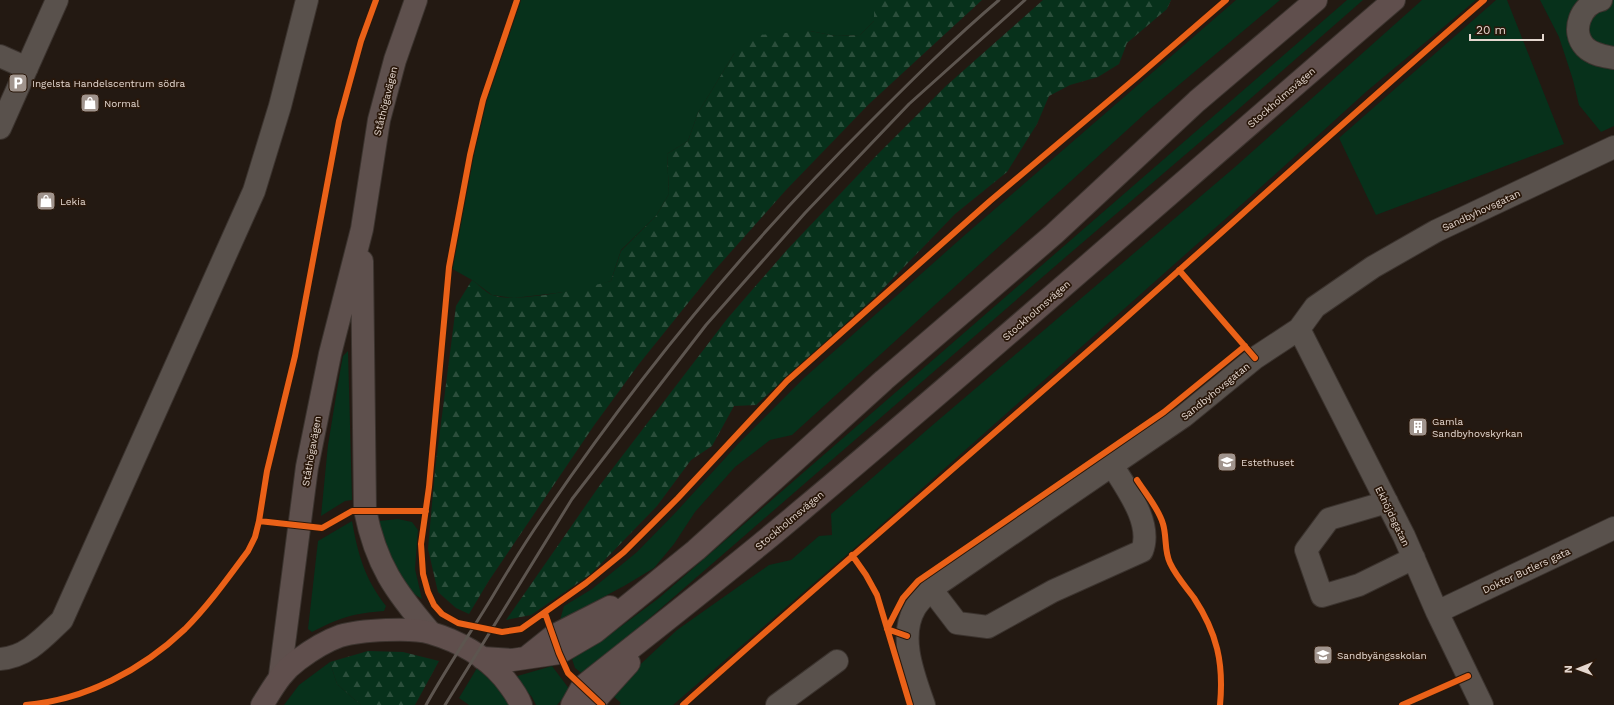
<svg xmlns="http://www.w3.org/2000/svg" width="1614" height="705" font-family="'Work Sans',sans-serif">
  <defs>
    <pattern id="forest-firs" width="22" height="20" patternUnits="userSpaceOnUse"><rect width="22" height="20" fill="#07311b"/><path d="M5 1l3.5 6h-7zM16 11l3.5 6h-7z" fill="#2b4e3b"/></pattern>
  </defs>
  <rect width="100%" height="100%" fill="#231912"/>
  <path fill="#07311b" d="M517,0H874V21L860,35L836,36L810,31L734,54L698,113L688,141L667,154L669,194L656,216L621,250L611,281L582,290L514,298L492,295L472,280L449,267L470,155L483,100Z
    M1236,0H1280L1149,110L792,435L770,440L735,467L695,512L674,544L654,568L624,586L560,620L564,606L592,589L637,552L677,511L738,444L804,378L966,234Z
    M1347,0H1363L1234,113L1068,255L584,675L575,668L571,656L603,640L659,598Z
    M1422,0H1476L1367,91L1250,197L873,532L673,705H619L621,703L612,695L628,676L677,630L769,565L791,560L819,536L832,535L831,514L928,429L1235,167Z
    M1496,0H1507L1564,144L1376,215L1339,138Z
    M1540,0H1614V126L1601,132L1579,105L1573,80L1559,37Z
    M348,351L352,500L345,501L321,516L328,445L340,372L343,356Z
    M398,519L412,522L418,530L415,569L422,599C395,585 387,548 379,521Z
    M352,521C358,555 365,579 386,606L384,611C354,613 339,618 312,632L308,629L318,541Z
    M330,662L337,684L361,705H284L299,685Z
    M552,666L570,690L557,705H536L532,697L514,677Z
    M477,668L501,690L510,705H469L459,698Z"/>
  <path fill="url(#forest-firs)" d="M874,0H982L869,104L786,190L713,272L639,364L595,424L488,582L469,614L456,608L438,592L428,549L435,470L456,306L472,280C478,284 485,292 492,295C516,304 586,288 611,281L621,251L656,216L669,194L667,154L688,141L698,113L734,54L758,35L810,31L836,36L860,35L874,21Z
    M1043,0H1171L1167,9L1127,43L1119,64L1098,77L1070,85L1049,96L1037,124L1007,172L955,214L876,296L756,405L734,406L712,446L691,460L657,506L591,574L531,615L506,620L600,485L727,319L786,251L877,155L946,86Z
    M368,651L403,652L439,661L415,705H361L337,684L330,662Z"/>
  <g fill="none" stroke-linecap="round" stroke-linejoin="round">
    <g stroke="#3b332e" stroke-width="24">
      <path id="minor" d="M1601,0C1581,4 1570,31 1585,47C1593,55 1604,56 1614,58
        M0,56L27,68
        M0,128L57,0
        M1299,329L1404,536L1437,612L1482,705
        M1387,502L1329,519L1306,550L1322,596L1359,585L1414,558
        M931,589L957,623L988,627L1053,591L1142,551C1153,523 1126,488 1112,465
        M1437,612L1614,528
        M0,659C27,657 43,638 62,620L254,191L280,106L307,0
        M777,705L837,661
        M924,705C914,676 898,637 915,608C919,601 926,595 931,589L1184,416L1255,358L1299,329L1315,307L1373,267L1436,231L1614,147"/>
    </g>
    <g stroke="#3b332e" stroke-width="24">
      <path id="major" d="M362,261L365,510C376,565 395,591 430,632
        M280,675L307,467L330,354L362,229L379,120L395,60L416,0"/>
    </g>
    <g stroke="#3b332e" stroke-width="24">
      <path id="highway" d="M528,656L553,636L610,607
        M482,658L512,660L559,653L595,632L696,550L884,380L1054,234L1197,101L1316,0
        M262,705C273,688 281,672 298,660C310,651 326,641 340,636C360,630 412,627 431,633C458,641 485,656 503,677C510,686 517,694 521,705
        M572,705L582,687C656,628 731,570 803,509C1002,342 1197,169 1394,0
        M591,705L629,663"/>
    </g>
    <use href="#minor" stroke="#59514c" stroke-width="22"/>
    <use href="#major" stroke="#5e504d" stroke-width="22"/>
    <use href="#highway" stroke="#604f4d" stroke-width="22"/>
    <path stroke="#5d554f" stroke-width="3" d="M426,705C446,669 469,635 491,599C507,572 524,544 542,518C638,376 748,243 869,123C911,81 954,38 999,0
      M445,705L572,499L706,325L805,213L909,104L1025,0"/>
    <g stroke="#2a180b" stroke-width="8">
      <path id="cycleway" d="M517,0L483,100L470,155L449,267L429,487L421,544L423,574L428,592L434,605L442,614L458,623L502,632L521,629L586,583L624,552L678,498L787,381L990,201L1137,77L1226,0
        M1179,270L1255,358
        M1137,480C1146,494 1159,509 1163,524C1167,537 1164,551 1170,563C1176,576 1186,587 1194,598C1217,633 1224,663 1220,705
        M259,521L322,528L352,511H426
        M852,555L866,575L877,595L910,705
        M545,613L559,653L568,673L602,705
        M907,636L887,629L903,598L918,581L1164,412L1245,346
        M26,705C85,700 142,670 185,629C208,606 228,578 248,551L255,537L259,521L267,471L295,356L339,121L361,41L376,0
        M683,705C824,579 969,456 1111,331C1235,221 1358,109 1484,0
        M1402,705L1468,676"/>
    </g>
    <use href="#cycleway" stroke="#ea6118" stroke-width="6"/>
  </g>
  <defs>
    <g id="parking-square" transform="scale(1)"><rect x="-9" y="-9" width="18" height="18" rx="4" fill="#a0948d" stroke="#2a180b"/><path d="M-3.5-5.5H1a3.5 3.5 0 0 1 0 7H-1V5.5H-3.5ZM-1-3.4V-.6H.8a1.4 1.4 0 0 0 0-2.8Z" fill="#fff"/></g>
    <g id="shop-square" transform="scale(1)"><rect x="-9" y="-9" width="18" height="18" rx="4" fill="#a0948d" stroke="#2a180b"/><path d="M-5-2.5h2.3a2.7 3.5 0 0 1 5.4 0H5L5.5 6h-11ZM-1.5-2.5h3a1.5 2.3 0 0 0-3 0Z" fill="#fff"/></g>
    <g id="building-square" transform="scale(1)"><rect x="-9" y="-9" width="18" height="18" rx="4" fill="#a0948d" stroke="#2a180b"/><path d="M-4-6H4V6H1V3H-1V6H-4ZM-2.5-4.3h1.7v1.8h-1.7ZM.8-4.3h1.7v1.8H.8ZM-2.5-1h1.7V.8h-1.7ZM.8-1h1.7V.8H.8Z" fill="#fff"/></g>
    <g id="school-square" transform="scale(1)"><rect x="-9" y="-9" width="18" height="18" rx="4" fill="#a0948d" stroke="#2a180b"/><path d="M0-5L7-2L0 1L-7-2ZM-4 1L0 2.5L4 1V4Q0 6-4 4Z" fill="#fff"/></g>
  </defs>
  <g fill-rule="evenodd">
    <use href="#parking-square" x="18" y="83"/>
    <use href="#shop-square" x="90" y="103"/>
    <use href="#shop-square" x="46" y="201"/>
    <use href="#building-square" x="1418" y="427"/>
    <use href="#school-square" x="1227" y="462"/>
    <use href="#school-square" x="1323" y="655"/>
  </g>
  <g text-anchor="middle" stroke-width="3.5" stroke-linejoin="round" paint-order="stroke">
    <g font-size="10" fill="#e4d7cf" stroke="#2a180b" text-anchor="start">
      <text x="32" y="87">Ingelsta Handelscentrum södra</text>
      <text x="104" y="107">Normal</text>
      <text x="60" y="205">Lekia</text>
      <text x="1432" y="425">Gamla<tspan x="1432" dy="12">Sandbyhovskyrkan</tspan></text>
      <text x="1241" y="466">Estethuset</text>
      <text x="1337" y="659">Sandbyängsskolan</text>
    </g>
    <g font-size="10" fill="#e4d7cf" stroke="#2a180b">
      <text transform="translate(1281 97) rotate(-41)" y="4">Stockholmsvägen</text>
      <text transform="translate(385 101) rotate(-76)" y="4">Ståthögavägen</text>
      <text transform="translate(1481 210) rotate(-25)" y="4">Sandbyhovsgatan</text>
      <text transform="translate(1036 310) rotate(-41)" y="4">Stockholmsvägen</text>
      <text transform="translate(1215 391) rotate(-39)" y="4">Sandbyhovsgatan</text>
      <text transform="translate(311 451) rotate(-80)" y="4">Ståthögavägen</text>
      <text transform="translate(1393 516) rotate(64)" y="4">Ekhöjdsgatan</text>
      <text transform="translate(789 520) rotate(-40)" y="4">Stockholmsvägen</text>
      <text transform="translate(1526 570) rotate(-25)" y="4">Doktor Butlers gata</text>
    </g>
  </g>
  <g transform="translate(1578 669) rotate(269)" stroke="#2a180b" stroke-width="3" paint-order="stroke">
  <path d="M0-3L7 15L0 10L-7 15Z" fill="#e4d7cf"/>
  <text y="-6" font-size="11" font-weight="bold" text-anchor="middle" fill="#e4d7cf">N</text>
  </g>
  <path d="M1470 34v6h73v-6" fill="none" stroke="#e4d7cf" stroke-width="2"/>
  <text x="1476" y="34" font-size="12" fill="#e4d7cf" stroke="#2a180b" stroke-width="3" paint-order="stroke">20 m</text>
</svg>
